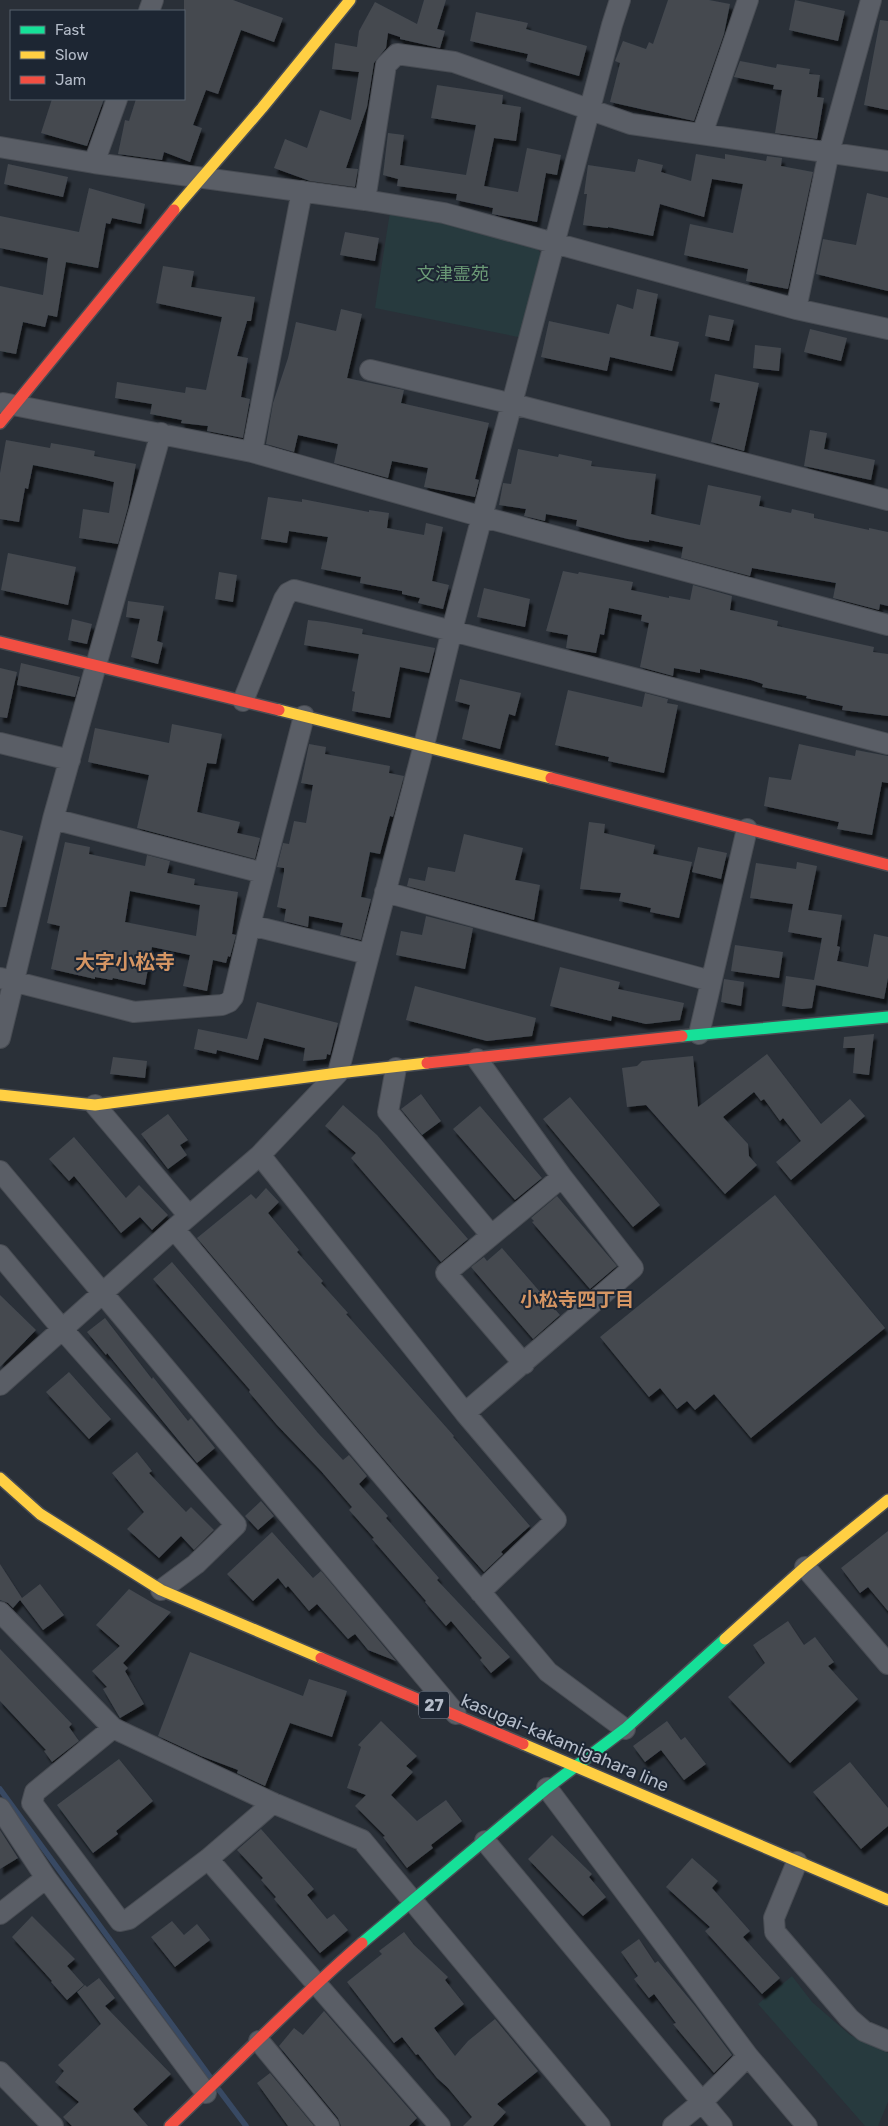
<svg xmlns="http://www.w3.org/2000/svg" width="888" height="2126" font-family="Rubik,'Noto Sans JP',sans-serif">
  <defs>
    <filter id="shadow"><feDropShadow dx="3" dy="5.5" stdDeviation="1" flood-color="#0009"/></filter>
  </defs>
  <rect width="100%" height="100%" fill="#2a3038"/>
  <path fill="#273a3e" d="M390,212L458,224L534,243L544,259L523,338L375,308Z
    M792,1976L812,2002L850,2035L888,2053V2102L878,2126H865L758,2004Z"/>
  <g fill="none" stroke-linecap="round" stroke-linejoin="round">
    <path stroke="#384963" stroke-width="5.5" d="M0,1789L211,2078
      M219,2090L246,2126"/>
  </g>
  <path fill="#444950" fill-rule="evenodd" filter="url(#shadow)" d="M184,0H233L283,18L274,42L241,30L218,94L206,90L193,125L202,128L190,162L164,152L162,160L118,154L125,120L129,121L136,99H184Z
    M424,0H446L437,29L445,31L440,48L400,39V37L388,33L386,48L374,63L367,107L346,168L358,169L355,187L310,181L274,168L285,139L307,148L320,110L351,120L359,72L332,69L335,43L357,47L359,31L375,2L417,24Z
    M668,0H709L730,4L724,34L694,121L610,102L620,63L615,61L623,41L646,49L649,42L653,44Z
    M795,0L845,11L838,41L789,30Z
    M476,12L528,23L526,29L587,46L579,76L526,61L528,54L470,41Z
    M880,20L888,21V110L864,105Z
    M740,61L776,68L777,64L810,69L809,74L820,75L817,97L824,98L817,139L775,133L782,90L773,89L774,85L734,77Z
    M437,85L503,95L502,104L521,107L516,141L494,138L484,186L518,192L527,148L561,155L557,175L546,173L537,222L492,214L493,208L456,200L457,194L397,186L398,179L383,175L388,133L404,135L400,165L466,175L476,125L431,118Z
    M52,99H104L87,146L41,133Z
    M696,154L725,159V154L766,161L767,156L782,158L781,166L813,172L788,289L746,281L748,269L684,255L690,224L733,233L743,184L712,179L704,217L660,204L653,236L608,227V228L583,225L587,194H584L588,165L635,172L638,159L663,165L661,172L691,181Z
    M8,164L68,177L63,197L4,184Z
    M89,188L145,204L141,224L112,218L110,224L106,223L98,268L66,262L57,317L48,315L45,327L23,322L16,354L0,351V286L43,295L48,258L0,248V216L79,232Z
    M867,193L888,198V291L816,274L823,239L856,245Z
    M345,232L379,238L375,261L340,255Z
    M163,266L194,271L191,287L255,297L251,321H247L237,356L248,358L241,397L250,399L243,438L207,431L208,426L181,423L182,420L150,414L152,404L115,398L117,382L185,393L186,387L206,390L222,317L156,303Z
    M637,289L658,294L650,336L679,342L672,371L610,357L607,371L541,357L549,321L609,334L617,304L633,309Z
    M341,309L362,314L347,378L404,390L401,403L489,423L475,479L479,480L475,497L424,487L428,468L392,461L388,478L334,463L338,444L298,435L294,452L266,444L273,403L288,358L296,322L336,331Z
    M709,315L734,320L729,341L705,336Z
    M810,329L847,338L841,361L804,352Z
    M755,345L781,348L779,371L753,368Z
    M715,374L759,383L744,451L711,442L720,403L710,401Z
    M810,430L827,433L824,449L875,460L871,480L804,466Z
    M6,440L50,448L51,443L74,447L95,451L94,456L136,464L128,507L118,544L79,538L83,509L109,513L114,482L93,477L33,465L28,489L25,488L19,522L0,519V473Z
    M518,449L558,457L559,454L592,461L591,466L656,474L651,514L662,517L700,525L708,485L761,496L759,506L791,513L792,509L814,514V518L869,530V528L888,532V606L880,604L879,610L833,598L836,583L752,568L750,576L681,558L683,547L649,540V542L628,539L576,526L577,520L546,514L545,521L524,516L526,509L499,505L503,483L511,484Z
    M268,497L302,502V499L369,512V510L389,513L387,528L424,535L426,523L443,527L432,581L449,585L443,609L418,603L420,598L402,594V591L360,583L361,577L321,569L328,537L289,531L287,543L261,539Z
    M8,553L76,567L68,605L1,590Z
    M563,571L578,574L579,572L633,582L631,590L669,598V596L690,600L693,585L732,596L730,610L778,621L777,626L874,647L873,652L888,654V716L842,710L843,706L806,698L807,696L762,687L763,684L751,680L700,669V673L674,668L673,676L640,667L649,623L641,621L642,615L609,608L604,635L600,634L596,653L566,648L568,635L546,631Z
    M219,572L237,575L233,602L215,599Z
    M484,588L530,599L525,627L477,617Z
    M128,601L164,606L157,641L163,643L158,664L131,657L140,619L126,617Z
    M72,619L92,624L87,644L68,640Z
    M308,620L326,622L363,629L362,634L435,648L429,673L400,667L390,718L352,711L355,692L352,691L359,654L304,645Z
    M21,663L80,677L75,697L17,685Z
    M0,668L17,672L7,718L0,717Z
    M460,679L521,693L515,716L509,714L500,749L462,739L470,705L455,701Z
    M568,690L642,707L645,693L668,699L667,703L678,705L664,773L608,761L609,757L555,745Z
    M172,724L222,734L216,764L207,763L197,812L240,822L237,833L260,838L255,859L137,828L149,775L88,762L95,728L169,743Z
    M309,744L326,747L325,754L390,766L389,773L404,776L393,817L390,816L380,854L370,852L361,897L371,899L361,940L340,935L343,923L309,916L308,927L284,921L286,909L277,907L284,872V868L277,867L283,843L289,844L294,821L306,823L313,785L301,783Z
    M799,744L855,756L856,750L888,756V783L882,782L872,835L837,829L839,822L764,806L769,777L791,780Z
    M589,822L605,824L604,833L655,845L653,854L692,862L679,918L650,912L651,908L619,901L621,893L580,889Z
    M0,830L23,836L6,907H0Z
    M464,834L523,848L515,880L540,885L534,920L407,886L409,878L425,881L428,867L455,872Z
    M65,842L90,847L89,854L145,866L147,855L170,861L167,873L195,879L194,885L238,892L232,934L236,935L230,957L228,956L226,963L213,960L207,991L183,986L190,955L152,947L145,985L113,978L112,980L95,977V979L51,969L60,926L47,923ZM130,891L200,905L196,936L125,922Z
    M698,847L727,853L721,879L692,872Z
    M797,862L817,866L808,910L842,915L837,946L840,947L837,961L868,967L874,934L888,937V978L884,999L816,985L812,1008L802,1009L782,1006L786,976L814,980L822,938L788,932L793,904L750,898L756,863L796,869Z
    M426,916L473,928L465,969L396,955L401,931L422,935Z
    M735,945L783,952L779,978L731,971Z
    M560,967L620,982L618,989L684,1003L680,1020L646,1024L612,1016L611,1021L550,1006Z
    M724,979L744,982L741,1006L721,1002Z
    M415,986L536,1018L532,1036L487,1041L406,1020Z
    M257,1002L338,1023L330,1055L327,1054L326,1059L303,1061L305,1048L264,1038L258,1060L217,1050L216,1054L194,1049L198,1029L247,1039Z
    M874,1034L869,1075L853,1073L855,1048H843L844,1037Z
    M767,1054L821,1124L850,1099L865,1116L791,1180L776,1162L801,1141L783,1118L780,1121L764,1099L761,1101L754,1092L723,1117L748,1144L749,1156L757,1165L725,1194L646,1105L627,1107L622,1068L637,1066L642,1061L693,1056L698,1107Z
    M113,1057L147,1061L145,1078L110,1074Z
    M421,1094L441,1121L422,1135L401,1109Z
    M570,1097L660,1205L633,1227L543,1119Z
    M343,1105L377,1135L468,1239L441,1262L351,1158L356,1153L325,1126Z
    M480,1106L542,1178L515,1200L453,1129Z
    M168,1114L188,1140L180,1145L187,1155L168,1169L141,1134Z
    M74,1137L126,1198L139,1185L168,1215L152,1230L140,1217L121,1233L74,1176L69,1181L49,1159Z
    M266,1188L279,1202L268,1213L299,1250L297,1252L323,1281L321,1283L348,1313L346,1314L454,1436L453,1437L530,1526L501,1552L503,1554L484,1572L398,1476L197,1238L251,1194L256,1199Z
    M775,1195L885,1328L751,1438L714,1394L695,1410L687,1401L677,1409L660,1388L649,1397L600,1337Z
    M557,1196L617,1266L590,1289L532,1222L534,1221L531,1218Z
    M502,1248L560,1315L533,1339L471,1267L484,1257L487,1261Z
    M172,1262L318,1433L343,1460L349,1455L367,1476L359,1484L388,1516L386,1518L439,1578L437,1580L510,1657L491,1673L480,1660L482,1658L451,1621L446,1626L425,1602L426,1601L372,1539L374,1538L349,1510L352,1507L321,1471L277,1425L249,1392L250,1390L153,1279Z
    M0,1295L36,1330L0,1367Z
    M105,1318L152,1379L153,1377L188,1421L191,1418L215,1448L197,1463L107,1353L106,1355L87,1332Z
    M69,1372L111,1419L89,1439L46,1392Z
    M137,1452L152,1471L149,1473L186,1512L191,1507L214,1530L194,1550L181,1536L159,1558L127,1529L144,1512L112,1473Z
    M261,1501L274,1516L258,1530L245,1516Z
    M888,1531V1611L868,1587L860,1593L841,1568Z
    M272,1532L313,1578L321,1571L396,1661L368,1650L355,1634L348,1639L317,1604L309,1611L288,1586L286,1588L278,1578L253,1601L227,1574Z
    M0,1564L22,1598L40,1584L64,1615L43,1630L20,1600L13,1608L8,1603L0,1600Z
    M129,1589L153,1603L171,1612L123,1663L128,1668L125,1671L144,1704L120,1718L103,1689L107,1687L92,1671L120,1646L96,1625Z
    M788,1621L804,1645L815,1637L834,1662L828,1666L858,1699L790,1763L728,1697L765,1663L753,1645Z
    M0,1649L72,1724L69,1727L79,1741L52,1762L44,1751L46,1750L0,1701Z
    M190,1652L303,1696L309,1679L347,1691L332,1737L290,1723L265,1786L237,1773L238,1770L201,1756L158,1736Z
    M381,1721L417,1756L406,1766L413,1772L391,1795L417,1821L446,1800L462,1821L431,1845L433,1848L407,1868L383,1837L385,1836L355,1806L366,1795L347,1788L361,1747L358,1745Z
    M667,1721L681,1740L685,1737L706,1764L684,1780L661,1750L645,1762L633,1746Z
    M119,1759L153,1801L116,1831L118,1834L93,1853L57,1805Z
    M850,1762L888,1808V1826L861,1849L813,1792Z
    M261,1829L314,1889L307,1895L327,1919L334,1914L348,1930L320,1953L274,1899L276,1897L261,1880L263,1878L237,1850Z
    M0,1830L18,1858L0,1869Z
    M552,1835L592,1874L589,1877L606,1897L583,1916L528,1859Z
    M692,1858L718,1881L712,1888L750,1931L743,1937L780,1978L762,1994L705,1931L710,1927L666,1887Z
    M32,1916L75,1959L67,1966L84,1985L67,2000L51,1982L52,1981L12,1937Z
    M172,1921L184,1935L197,1924L210,1940L175,1967L151,1937Z
    M404,1932L414,1945L448,1977L445,1980L464,2004L434,2028L455,2056L468,2041L495,2019L538,2071L497,2104L506,2112L493,2126H463L472,2117L448,2088L437,2078L418,2054L416,2055L402,2037L394,2043L347,1982L382,1954L379,1951Z
    M639,1939L655,1963L658,1961L696,2007L732,2055L714,2073L673,2024L676,2023L654,1994L649,1998L634,1979L638,1976L621,1952Z
    M99,1978L115,1998L105,2006L171,2074L133,2109L148,2126H72L63,2117L79,2102L55,2082L64,2071L58,2065L101,2024L77,1992L85,1985L87,1987Z
    M324,2011L417,2118L409,2126H341L338,2118L279,2046L294,2028L303,2035Z
    M270,2073L314,2126H288L257,2083Z"/>
  <g fill="none" stroke-linecap="round" stroke-linejoin="round">
    <g stroke="#484c53" stroke-width="22">
      <path id="street" d="M149,11L153,0
        M702,134L748,0
        M0,147L94,163L365,200L386,65L397,54L454,62L631,124L888,161
        M94,163L117,99
        M365,200L444,213L796,309L888,329
        M796,309L829,152L871,0
        M370,370L513,404L888,500
        M3,403L252,452L483,517L888,625
        M252,452L302,191
        M243,701L284,599L288,593L294,590L888,744
        M0,743L70,760
        M53,819L263,873
        M385,892L711,981
        M250,925L304,716
        M0,978L134,1012L222,1005L229,1002L233,997L250,925L368,954
        M699,1034L747,829
        M0,1038L53,819L161,433
        M396,1068L388,1112L491,1235
        M95,1105L189,1216
        M260,1155L465,1413L556,1520L480,1592
        M0,1171L456,1714
        M174,1229L548,1672L625,1729
        M0,1255L63,1330L236,1525L196,1564L161,1590
        M524,1364L446,1273L562,1177
        M0,1385L174,1229L260,1155L338,1073L424,745L452,630L612,25L620,0
        M465,1413L633,1268L562,1177L477,1059
        M805,1567L888,1664
        M0,1612L113,1728L273,1803L362,1840L600,2126
        M113,1728L35,1792L32,1803L120,1921L129,1919L208,1859L273,1803
        M547,1788L748,2056L807,2126
        M0,1808L46,1878L206,2093
        M485,1841L722,2126
        M208,1859L440,2126
        M797,1862L774,1918L775,1932L849,2018L864,2031L888,2041
        M0,1914L46,1878
        M259,2041L329,2126
        M0,2072L53,2126
        M673,2126L702,2102L748,2056"/>
    </g>
    <g stroke="#484c53" stroke-width="14">
      <path id="fast" d="M682,1036L888,1017
        M362,1943L547,1788L625,1729L725,1639"/>
    </g>
    <g stroke="#484c53" stroke-width="14">
      <path id="slow" d="M174,210L262,108L350,0
        M279,710L551,778
        M0,1095L95,1105L338,1073L427,1063
        M0,1478L40,1514L161,1590L321,1658
        M725,1639L805,1567L888,1500
        M523,1744L888,1900"/>
    </g>
    <g stroke="#484c53" stroke-width="14">
      <path id="jam" d="M0,423L174,210
        M0,642L279,710
        M551,778L888,865
        M427,1063L682,1036
        M321,1658L523,1744
        M170,2126C234,2065 295,2001 362,1943"/>
    </g>
    <use href="#street" stroke="#5a5e66" stroke-width="20"/>
    <use href="#fast" stroke="#16e098" stroke-width="11"/>
    <use href="#slow" stroke="#ffcf43" stroke-width="11"/>
    <use href="#jam" stroke="#f24e42" stroke-width="11"/>
  </g>
  <g text-anchor="middle" stroke-width="4" stroke-linejoin="round" paint-order="stroke">
    <rect fill="#1d2633" stroke="#878f9c" stroke-width="1" x="419" y="1691.5" width="30" height="27" rx="4"/>
    <g font-size="16" font-weight="bold" fill="#b4bcc9">
      <text x="434" y="1711">27</text>
    </g>
    <g font-size="18" fill="#6b9a76" stroke="#1d2633">
      <text x="453" y="280">文津霊苑</text>
    </g>
    <g font-size="18" fill="#b4bcc9" stroke="#1d2633">
      <text transform="translate(565 1743) rotate(23)" y="6">kasugai-kakamigahara line</text>
    </g>
    <g font-size="19" font-weight="bold" fill="#d59563" stroke="#1d2633">
      <text x="577" y="1306">小松寺四丁目</text>
    </g>
    <g font-size="20" font-weight="bold" fill="#d59563" stroke="#1d2633">
      <text x="125" y="969">大字小松寺</text>
    </g>
  </g>
  <rect x="10" y="10" width="175" height="90" fill="#1d2633" stroke="#59626f"/>
  <rect x="20" y="26" width="25" height="8" fill="#16e098" stroke="#59626f"/>
  <text x="55" y="35" font-size="15" fill="#b4bcc9">Fast</text>
  <rect x="20" y="51" width="25" height="8" fill="#ffcf43" stroke="#59626f"/>
  <text x="55" y="60" font-size="15" fill="#b4bcc9">Slow</text>
  <rect x="20" y="76" width="25" height="8" fill="#f24e42" stroke="#59626f"/>
  <text x="55" y="85" font-size="15" fill="#b4bcc9">Jam</text>
</svg>
